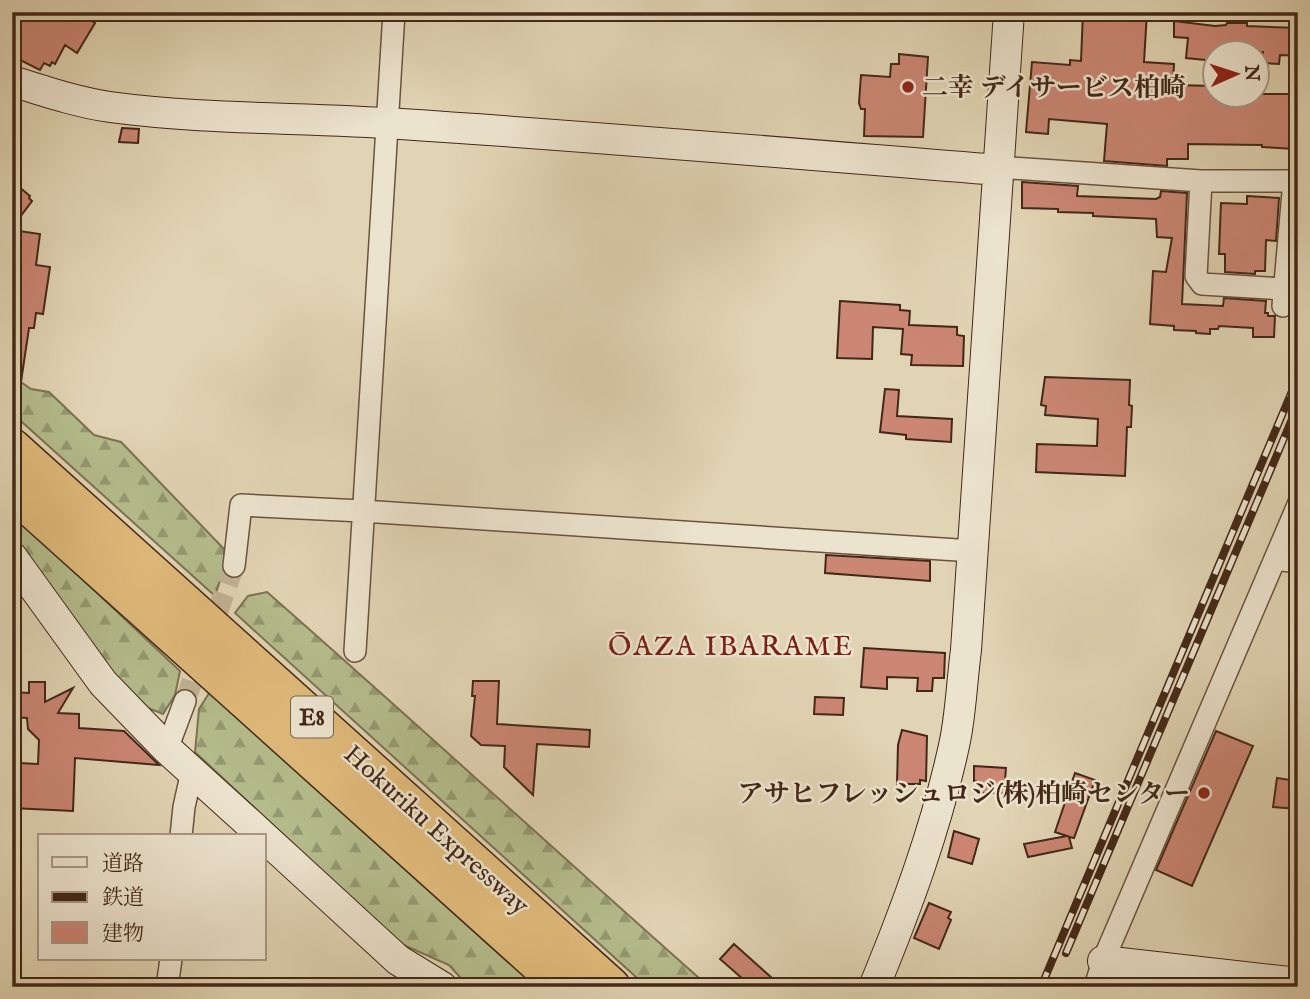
<svg xmlns="http://www.w3.org/2000/svg" width="1310" height="999" font-family="'IM FELL English','Noto Serif JP',serif">
  <defs>
    <pattern id="forest-firs" width="22" height="20" patternUnits="userSpaceOnUse" patternTransform="scale(1.75)"><rect width="22" height="20" fill="#b4bc8c"/><path d="M5 1l3.5 6h-7zM16 11l3.5 6h-7z" fill="#949971"/></pattern>
  </defs>
  <rect width="100%" height="100%" fill="#e1d4b4"/>
  <filter id="stains"><feTurbulence type="fractalNoise" baseFrequency=".00286" numOctaves="4"/><feColorMatrix values="0 0 0 0 .2 0 0 0 0 .09 0 0 0 0 .02 0 0 0 .5 -.17"/></filter>
  <radialGradient id="worn" r=".72"><stop offset=".6" stop-color="#630" stop-opacity="0"/><stop offset="1" stop-color="#630" stop-opacity=".3"/></radialGradient>
  <path fill="url(#forest-firs)" stroke="#7c7252" stroke-width="2" d="M12,376L31,389L49,392L94,435L121,442L224,549L225,565L215,596L12,413Z
    M12,513L180,671L175,695L163,714L143,706L109,678L12,539Z
    M267,592C415,722 561,856 709,987H647L235,613L248,596Z
    M211,690L544,987H469L449,965L399,943L195,752L199,709Z"/>
  <path fill="#cb8674" stroke="#432817" stroke-width="2" d="M12,12H78L95,23L77,53L65,45L55,64L52,62L50,66L44,63L40,70L12,56Z
    M1083,12H1147L1144,62L1174,64L1173,85L1215,86V94H1297L1295,149L1262,147V145L1188,144V159H1167V166L1104,161L1107,124L1049,119L1048,134L1026,132L1032,62L1070,65V60L1081,61Z
    M1174,21L1215,26L1226,25L1227,23H1247V26L1298,28V56L1280,55L1279,64L1263,63V52H1215V61L1186,58L1188,38L1174,37Z
    M899,54L928,57L923,137L864,136L865,109H861L859,103L861,75L890,77L891,64H899Z
    M122,128L139,129L138,143L119,142Z
    M12,181L30,196L29,198L32,201L20,217L12,210Z
    M1022,182L1078,186L1077,196L1156,199L1160,197L1161,191L1187,193L1182,304L1223,306L1224,298L1266,301L1265,313H1268V316H1275L1274,337H1253V328L1219,326L1218,329H1210V334L1196,333V331L1174,330V326L1150,324L1153,271L1166,272L1172,238L1157,237L1156,219L1093,216V213L1058,212V209L1022,208Z
    M1247,196L1279,198L1276,241L1266,240L1265,271H1255V274L1225,272V254H1219L1221,203L1247,204Z
    M19,231L40,234L36,265L50,267L43,314L36,313L34,328H29L21,382L12,381V317L16,318L21,280L16,279Z
    M840,301L900,305V310L910,311L909,325L957,327V335L964,336L963,366L911,365L912,355L901,354L903,329L873,327L872,359L837,358Z
    M1045,377L1130,380L1129,405L1132,406L1131,427H1127L1125,476L1036,472L1037,444L1097,446L1098,419L1045,415L1046,406L1041,405Z
    M885,389L899,390L897,416L952,419L951,442L906,439V435L880,432Z
    M826,555L930,561V581L825,573Z
    M864,648L945,653L944,678H933L932,691H917L918,678L887,677V689L861,687Z
    M473,681H499L497,724L590,730L589,747L537,744L533,795L504,767L505,746L481,745L471,736L475,696H472Z
    M29,682H45V702L73,688L58,713L79,714V728L124,731L159,765L75,758L73,811L12,808V766L19,767V763L38,764L39,740L28,729L27,718L12,717V692L29,693Z
    M815,697L844,698L843,715L814,714Z
    M902,730L927,736L926,781L920,780V784H897L898,745Z
    M1216,731L1253,746L1192,886L1156,870Z
    M974,766L1006,768L1004,793H977L976,781H974Z
    M1075,773L1095,780L1074,838L1069,837L1072,848L1028,857L1024,844L1067,836L1055,832Z
    M1277,778L1298,781V809L1273,807Z
    M954,831L979,839L972,864L948,857Z
    M929,903L951,912L948,918L951,920L939,949L914,938Z
    M734,944L782,987H752L720,959Z"/>
  <g fill="none" stroke-linecap="round" stroke-linejoin="round">
    <path stroke="#c1b295" stroke-width="21" stroke-dasharray="21 10" stroke-linecap="butt" d="M185,701L234,566"/>
    <g stroke="#6a533e" stroke-width="24">
      <path id="street" d="M998,170L1011,168L1201,181H1298
        M1201,181L1196,276L1202,284L1284,289
        M1283,306L1294,181
        M1275,559L1298,562
        M234,566L241,505L362,511L973,551
        M355,651L394,12
        M167,749L185,701
        M181,836L184,807L192,771
        M167,987L171,959
        M1095,987L1103,961L1298,505"/>
    </g>
    <g stroke="#432817" stroke-width="32">
      <path id="secondary" d="M12,81C44,91 76,102 110,107C206,120 304,117 401,124C600,137 799,154 998,170
        M12,557L103,683L167,749L263,836
        M264,837L398,960L442,987
        M1103,961L1298,983
        M874,987C907,907 937,826 955,741C961,711 962,680 966,650L1009,12"/>
    </g>
    <g stroke="#432817" stroke-width="41">
      <path id="highway" d="M12,448L611,987
        M12,490L565,987"/>
    </g>
    <use href="#street" stroke="#ece3ce" stroke-width="21"/>
    <use href="#secondary" stroke="#ece3ce" stroke-width="30"/>
    <use href="#highway" stroke="#e0ba7a" stroke-width="38"/>
    <g stroke="#432817" stroke-width="8">
      <path id="rail" d="M1066,953L1298,405
        M1041,987L1298,377"/>
    </g>
    <use href="#rail" stroke="#ece3ce" stroke-width="5" stroke-dasharray="16" stroke-linecap="butt"/>
  </g>
  <g fill="#8f2418" stroke="#ece3ce" stroke-width="2.5">
    <circle cx="908" cy="87" r="7"/>
    <circle cx="1204" cy="793" r="7"/>
  </g>
  <g text-anchor="middle" stroke-width="5" stroke-linejoin="round" paint-order="stroke">
    <rect fill="#ece3ce" stroke="#76604e" stroke-width="2" x="291" y="696.5" width="42" height="41" rx="5"/>
    <g font-size="24" font-weight="bold" fill="#432817">
      <text x="312" y="725">E8</text>
    </g>
    <g font-size="26" font-weight="bold" fill="#432817" stroke="#ece3ce" text-anchor="start">
      <text x="922" y="96">二幸 デイサービス柏崎</text>
      <text x="1190" y="802" text-anchor="end">アサヒフレッシュロジ(株)柏崎センター</text>
    </g>
    <g font-size="26" fill="#432817" stroke="#ece3ce">
      <text transform="translate(437 829) rotate(42)" y="9">Hokuriku Expressway</text>
    </g>
    <g font-size="28" letter-spacing="2" fill="#7a1f14" stroke="#ece3ce">
      <text x="731" y="655">ŌAZA IBARAME</text>
    </g>
  </g>
  <rect width="1310" height="999" fill="none" stroke="#e1d4b4" stroke-width="42"/>
  <rect x="14" y="14" width="1282" height="971" fill="none" stroke="#432817" stroke-width="3.5"/>
  <rect x="21" y="21" width="1268" height="957" fill="none" stroke="#432817" stroke-width="2"/>
  <rect x="38" y="834" width="228" height="126" fill="#ece3ce" stroke="#a89885" stroke-width="2"/>
  <rect x="52" y="857" width="35" height="10" fill="#ece3ce" stroke="#a89885" stroke-width="2"/>
  <text x="102" y="870" font-size="21" fill="#432817">道路</text>
  <rect x="52" y="892" width="35" height="10" fill="#432817" stroke="#a89885" stroke-width="2"/>
  <text x="102" y="904" font-size="21" fill="#432817">鉄道</text>
  <rect x="52" y="922" width="35" height="21" fill="#cb8674" stroke="#a89885" stroke-width="2"/>
  <text x="102" y="940" font-size="21" fill="#432817">建物</text>
  <g transform="translate(1236 74) rotate(87)"><circle r="33" fill="#ece3ce" stroke="#a89885" stroke-width="2"/>
  <path d="M0-5L12 26L0 18L-12 26Z" fill="#8f2418"/>
  <text y="-10" font-size="19" font-weight="bold" text-anchor="middle" fill="#432817">N</text>
  </g>
  <rect width="100%" height="100%" filter="url(#stains)"/>
  <rect width="100%" height="100%" fill="url(#worn)"/>
</svg>
